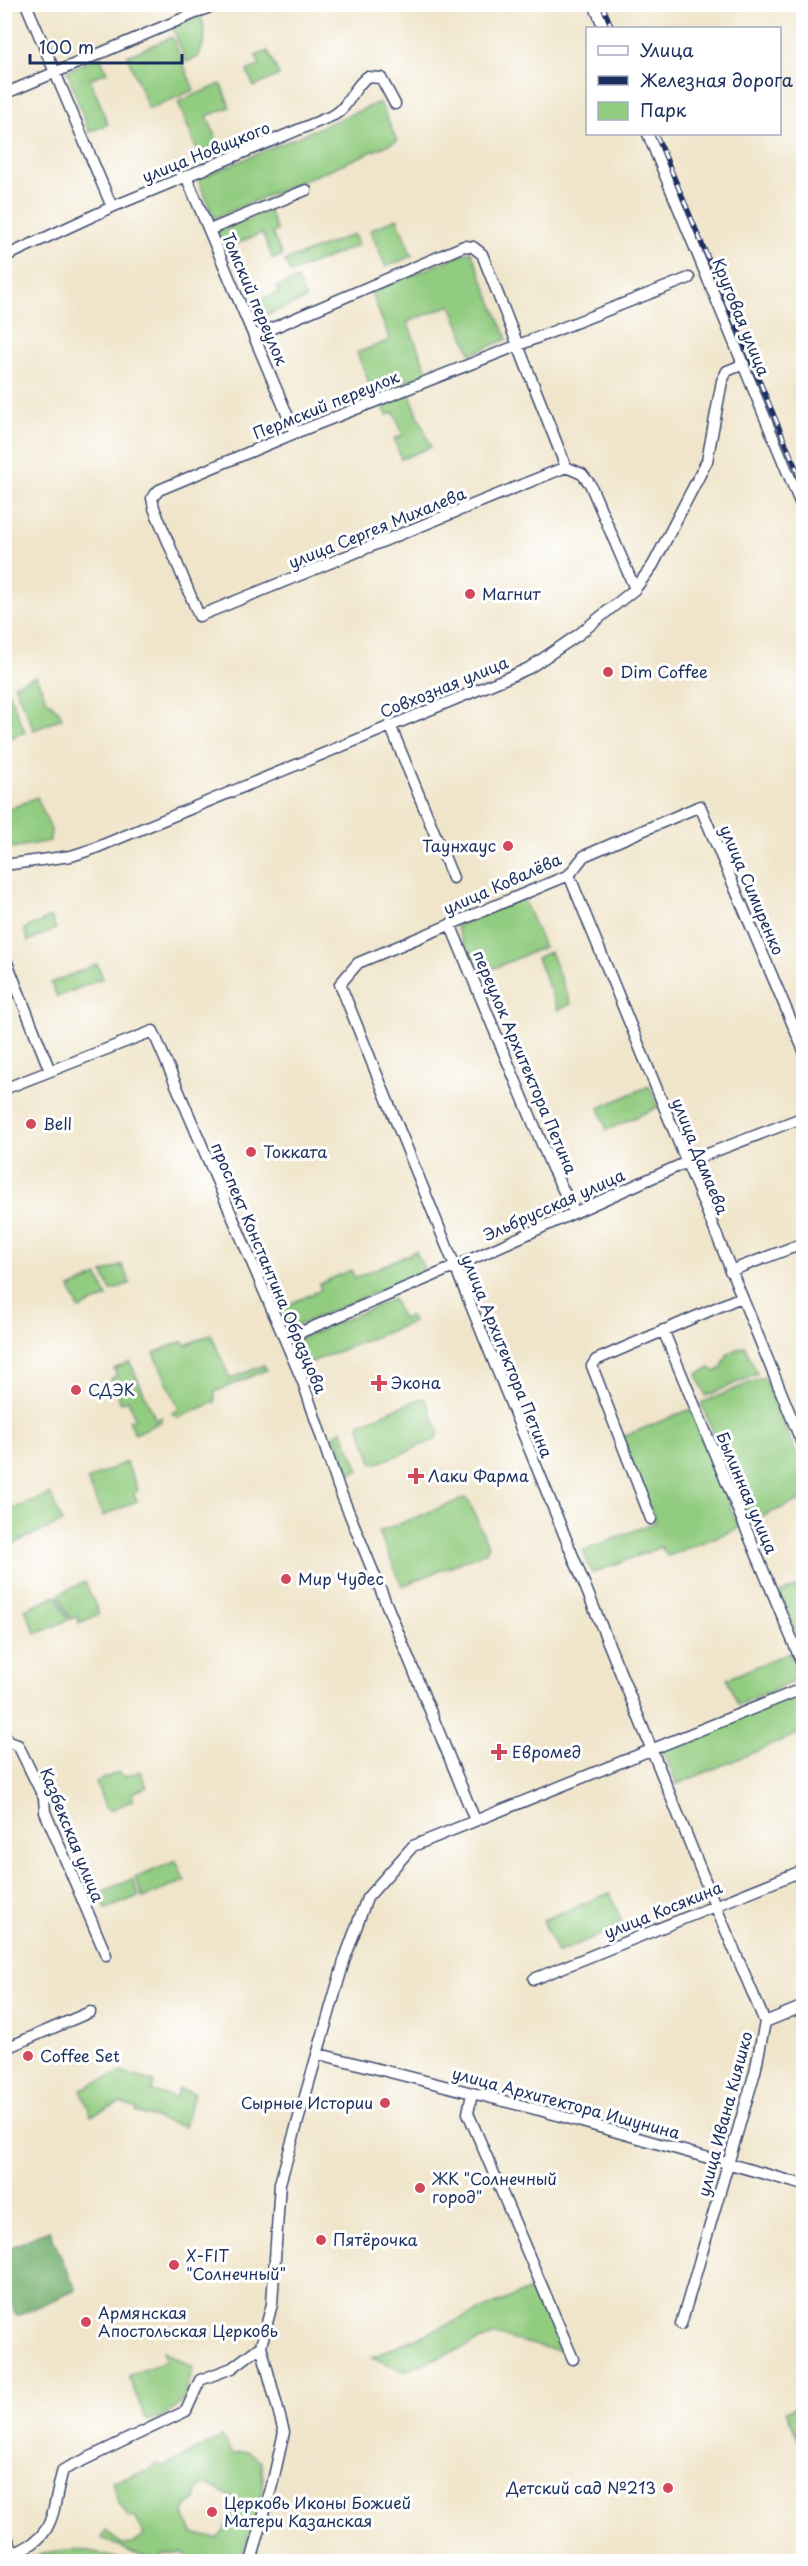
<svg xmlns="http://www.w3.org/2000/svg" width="808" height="2566" font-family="'Playpen Sans',sans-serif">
  <rect width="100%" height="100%" fill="#fff"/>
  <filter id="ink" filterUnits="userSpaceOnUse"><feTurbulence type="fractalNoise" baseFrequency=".0167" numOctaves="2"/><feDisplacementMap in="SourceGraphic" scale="12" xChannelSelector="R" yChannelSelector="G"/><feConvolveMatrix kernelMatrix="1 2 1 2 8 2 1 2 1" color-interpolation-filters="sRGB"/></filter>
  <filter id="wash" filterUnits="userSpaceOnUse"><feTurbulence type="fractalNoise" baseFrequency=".008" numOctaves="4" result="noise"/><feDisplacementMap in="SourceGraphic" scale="24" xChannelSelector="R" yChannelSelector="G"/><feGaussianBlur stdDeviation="1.35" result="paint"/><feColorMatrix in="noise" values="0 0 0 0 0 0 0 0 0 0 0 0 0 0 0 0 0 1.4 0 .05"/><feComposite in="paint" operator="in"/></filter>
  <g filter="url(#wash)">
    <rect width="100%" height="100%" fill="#f0e5ca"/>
    <path fill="#92cc80" stroke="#567e6f" stroke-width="1.5" fill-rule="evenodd" d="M200,15C207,33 206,40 198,57L186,62L172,26Z
      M172,37L194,90L149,109L127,56Z
      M268,51L279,75L254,87L247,71L260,65L256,56Z
      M100,56L107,72L90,79L108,124L89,132L67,71Z
      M221,84L230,107L207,116L219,145L198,153L178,102Z
      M380,102L397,141L214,218L198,179Z
      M269,210L277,231L272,233L282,255L273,259L262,233L223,249L216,232Z
      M397,218L412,256L386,267L370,230Z
      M354,234L358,245L290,273L285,261Z
      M471,251L507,339L471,354L451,305L407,322L428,373L374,395L357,353L390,340L371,292Z
      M297,279L306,299L259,318L253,303L279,292L277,287Z
      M409,392L431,447L401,459L394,439L403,435L394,412L387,415L382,403Z
      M36,676L46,699L59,711L62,718L34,730L14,685Z
      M6,686L25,732L5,740L4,687Z
      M37,797L51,830L50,841L5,849V811Z
      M523,898L544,947L477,975L456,926Z
      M51,917L56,929L28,941L24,929Z
      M550,952L571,1004L558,1010L537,958Z
      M97,964L103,978L57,997L51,983Z
      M649,1086L658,1107L607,1130L599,1108Z
      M416,1251L425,1271L294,1327L289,1326L281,1308L321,1290L319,1284L351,1270L355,1278Z
      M122,1265L130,1283L111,1291L103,1273Z
      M98,1276L107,1297L79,1309L70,1288Z
      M393,1299L402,1319L410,1316L413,1322L306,1364L297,1345L299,1339Z
      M211,1334L230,1379L264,1365L266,1370L215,1392V1402L178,1418L172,1413L179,1409L154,1353L183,1341L186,1345Z
      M745,1346L757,1374L706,1396L697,1374L710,1368L715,1372L721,1369L728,1353Z
      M130,1362L156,1420L162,1417V1421L135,1434L129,1421L135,1418L128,1400L121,1403L110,1379L117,1376L114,1369Z
      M764,1377L803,1470V1499L751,1521L701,1403Z
      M421,1398L426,1400L439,1432L435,1440L376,1464L372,1462L359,1424Z
      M691,1409L739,1528L668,1556L661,1547L592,1573L583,1551L656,1522L622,1437Z
      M342,1430L359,1470L352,1473L347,1472L343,1460L344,1454L333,1436Z
      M126,1462L138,1490L134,1493L137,1501L103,1516L87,1480Z
      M50,1494L62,1522L5,1547V1512Z
      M464,1498L469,1501L488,1546L486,1552L402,1586L379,1532Z
      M85,1582L99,1614L79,1623L77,1616L70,1619L59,1594Z
      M803,1584V1650L779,1594Z
      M57,1595L68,1620L36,1634L25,1609Z
      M790,1652L801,1678L738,1705L727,1679Z
      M803,1689V1732L677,1784L662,1748Z
      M140,1771L147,1787L132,1793L133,1800L109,1811L105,1808L96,1782L119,1772L125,1777Z
      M176,1861L185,1881L143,1898L135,1878Z
      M132,1879L139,1896L106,1909L99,1893Z
      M610,1893L623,1925L557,1953L543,1920Z
      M121,2072L154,2082L152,2091L175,2098L178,2089L194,2093L184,2127L136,2112L137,2109L120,2103L91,2115L81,2089Z
      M535,2287L565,2353L495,2335L404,2371L372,2357Z
      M163,2351L193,2367C184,2400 184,2409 151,2421L146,2419L128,2376L166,2361Z
      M803,2404V2450L786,2411Z
      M222,2437L232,2454L248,2452L261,2461C269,2494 249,2530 241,2561H191L184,2553L163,2555L162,2560C140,2559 120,2547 102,2537L106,2530L122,2545L132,2544L144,2535L136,2518L128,2517L118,2501L112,2481L145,2472L156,2464L165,2466ZM207,2484L235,2499L224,2531L217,2539L192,2533L184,2514L188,2504L196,2499L199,2488Z
      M75,2549L131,2561H22L50,2552Z"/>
    <path fill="#75b06e" stroke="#487066" stroke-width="1.5" d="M49,2230L76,2290L17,2316L5,2288V2250Z"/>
  </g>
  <g filter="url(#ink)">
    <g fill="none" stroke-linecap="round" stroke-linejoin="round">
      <g stroke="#3b4a6e" stroke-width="13">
        <path id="minor" d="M26,4L112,207
          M594,4L604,28
          M4,94L217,4
          M648,134L804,512
          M186,176L295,433
          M209,230L306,190
          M4,257L112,207L334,115C349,107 352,88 367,77L381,78L395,104
          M254,336L464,246L473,247L482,254L566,467
          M566,467L199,616L154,508L152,498L159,490L295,433L689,278
          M566,467L582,474L590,484L635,589
          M390,725L453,878
          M4,865L71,856L93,849L509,677L529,668L578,635L635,589L653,565L707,461L722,381L727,371L744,364
          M569,875L804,1448
          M450,924L552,1168L574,1211
          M4,955L50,1071
          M4,1089L153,1031L303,1382L338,1486L475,1820
          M730,1271L804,1243
          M663,1330L804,1668
          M285,1339L454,1267L687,1162L804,1117
          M651,1519L592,1366L596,1360L741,1297
          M4,1734L8,1742L18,1745L44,1798L45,1812L106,1955
          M534,1979L804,1870
          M765,2022L804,2006
          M4,2049L90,2012
          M319,2054L543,2111L804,2185
          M472,2094L468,2113L573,2359
          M681,2324L755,2072L765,2022L715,1905L340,984L358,963L569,875L584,856L700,806L804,1051
          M4,2530L17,2562
          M14,2553C59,2536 51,2508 63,2470L186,2411L200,2380L232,2368L261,2346L272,2304L280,2183L345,1958L367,1898L413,1846L804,1688
          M251,2562L273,2481L284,2432L261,2346"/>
      </g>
      <use href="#minor" stroke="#fff" stroke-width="10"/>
      <g stroke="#1b2f5e" stroke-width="5">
        <path id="rail" d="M602,4L612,28
          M656,134L804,487"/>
      </g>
      <use href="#rail" stroke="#fff" stroke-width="3" stroke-dasharray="9" stroke-linecap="butt"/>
    </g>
  </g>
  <g fill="#d1495b" stroke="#fff" stroke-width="2">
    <circle cx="470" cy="594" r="6"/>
    <circle cx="608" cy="672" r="6"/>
    <circle cx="508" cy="846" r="6"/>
    <circle cx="31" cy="1124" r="6"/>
    <circle cx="251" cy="1152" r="6"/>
    <path d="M376 1374h6v6h6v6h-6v6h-6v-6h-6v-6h6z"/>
    <circle cx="76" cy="1390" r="6"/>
    <path d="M413 1467h6v6h6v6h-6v6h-6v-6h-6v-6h6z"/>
    <circle cx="286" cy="1579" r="6"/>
    <path d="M496 1743h6v6h6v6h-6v6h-6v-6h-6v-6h6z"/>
    <circle cx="28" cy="2056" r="6"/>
    <circle cx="385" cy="2103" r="6"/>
    <circle cx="420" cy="2188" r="6"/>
    <circle cx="321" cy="2240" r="6"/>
    <circle cx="174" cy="2265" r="6"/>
    <circle cx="86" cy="2322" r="6"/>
    <circle cx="668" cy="2488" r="6"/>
    <circle cx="212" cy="2512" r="6"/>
  </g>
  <g text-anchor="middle" stroke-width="6" stroke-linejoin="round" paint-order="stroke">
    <g font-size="16" fill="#1b2f5e" stroke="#fff">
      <text transform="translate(206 152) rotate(-22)" y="6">улица Новицкого</text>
      <text transform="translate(255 299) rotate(67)" y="6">Томский переулок</text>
      <text transform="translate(741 317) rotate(68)" y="6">Круговая улица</text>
      <text transform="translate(326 405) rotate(-22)" y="6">Пермский переулок</text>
      <text transform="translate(377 528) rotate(-22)" y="6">улица Сергея Михалева</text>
      <text transform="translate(444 687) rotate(-22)" y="6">Совхозная улица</text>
      <text transform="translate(502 884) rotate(-24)" y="6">улица Ковалёва</text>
      <text transform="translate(752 890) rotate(67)" y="6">улица Симиренко</text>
      <text transform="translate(525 1062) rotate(67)" y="6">переулок Архитектора Петина</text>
      <text transform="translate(700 1156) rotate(68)" y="6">улица Дамаева</text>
      <text transform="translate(554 1205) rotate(-24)" y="6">Эльбрусская улица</text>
      <text transform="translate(269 1268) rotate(67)" y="6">проспект Константина Образцова</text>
      <text transform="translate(507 1356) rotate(68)" y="6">улица Архитектора Петина</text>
      <text transform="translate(747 1493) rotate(67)" y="6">Былинная улица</text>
      <text transform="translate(72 1835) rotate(68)" y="6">Казбекская улица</text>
      <text transform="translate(663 1910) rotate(-22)" y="6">улица Косякина</text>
      <text transform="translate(566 2103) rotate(15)" y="6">улица Архитектора Ишунина</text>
      <text transform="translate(725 2114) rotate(-75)" y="6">улица Ивана Кияшко</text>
    </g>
    <g font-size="16" fill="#1b2f5e" stroke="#fff" text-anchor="start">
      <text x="482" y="600">Магнит</text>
      <text x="620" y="678">Dim Coffee</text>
      <text x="496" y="852" text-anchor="end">Таунхаус</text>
      <text x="43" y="1130">Bell</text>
      <text x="263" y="1158">Токката</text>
      <text x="391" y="1389">Экона</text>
      <text x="88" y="1396">СДЭК</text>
      <text x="428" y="1482">Лаки Фарма</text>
      <text x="298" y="1585">Мир Чудес</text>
      <text x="512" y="1758">Евромед</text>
      <text x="40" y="2062">Coffee Set</text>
      <text x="373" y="2109" text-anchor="end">Сырные Истории</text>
      <text x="432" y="2185">ЖК "Солнечный<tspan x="432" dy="18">город"</tspan></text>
      <text x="333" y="2246">Пятёрочка</text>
      <text x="186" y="2262">X-FIT<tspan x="186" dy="18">"Солнечный"</tspan></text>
      <text x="98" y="2319">Армянская<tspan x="98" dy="18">Апостольская Церковь</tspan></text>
      <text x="656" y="2494" text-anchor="end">Детский сад №213</text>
      <text x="224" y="2509">Церковь Иконы Божией<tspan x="224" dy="18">Матери Казанская</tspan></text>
    </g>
  </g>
  <rect width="808" height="2566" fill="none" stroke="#fff" stroke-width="24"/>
  <rect x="586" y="27" width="195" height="108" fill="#ffffff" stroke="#a4acbf" stroke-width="1.5"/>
  <rect x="598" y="46" width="30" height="9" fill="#ffffff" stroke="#a4acbf" stroke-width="1.5"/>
  <text x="640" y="57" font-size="18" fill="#1b2f5e">Улица</text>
  <rect x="598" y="76" width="30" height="9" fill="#1b2f5e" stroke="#a4acbf" stroke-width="1.5"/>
  <text x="640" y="87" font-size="18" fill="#1b2f5e">Железная дорога</text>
  <rect x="598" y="102" width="30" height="18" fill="#92cc80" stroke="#a4acbf" stroke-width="1.5"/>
  <text x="640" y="117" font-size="18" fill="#1b2f5e">Парк</text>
  <path d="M30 54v9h152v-9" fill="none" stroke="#1b2f5e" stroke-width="3"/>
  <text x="39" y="54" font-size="18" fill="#1b2f5e" stroke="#ffffff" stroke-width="4.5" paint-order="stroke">100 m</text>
</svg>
